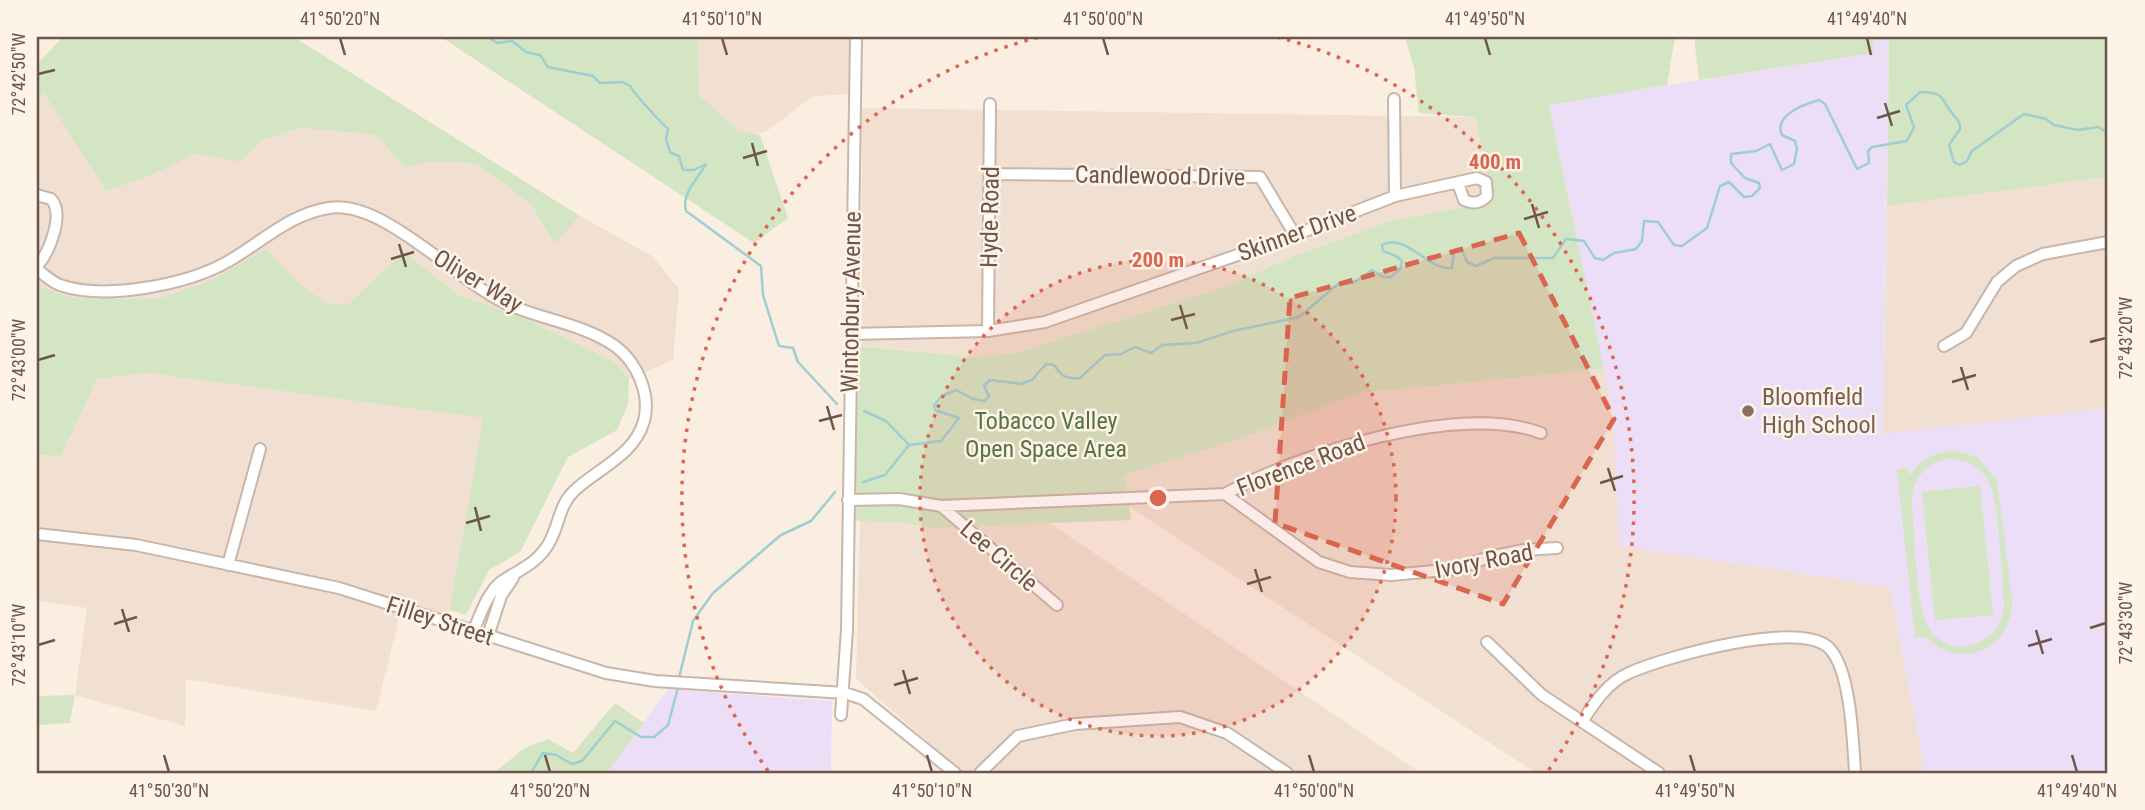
<svg xmlns="http://www.w3.org/2000/svg" width="2145" height="810" font-family="'Roboto Condensed',sans-serif">
  <rect width="100%" height="100%" fill="#faeee1"/>
  <path fill="#f1e0d1" d="M698,37H856L855,94L813,96L767,131L752,135L739,131L699,95Z
    M44,92L106,191L145,178L196,154L240,162L264,139L303,128L376,135L405,168L430,161L477,164L531,204L553,243L580,216L652,256L679,289L673,360L629,379L615,362L528,320L457,294L404,252L348,304H326L301,285L266,249L212,280L157,299L73,298L37,286V101Z
    M862,108L1475,117L1493,202L1393,220L1294,256L1224,287L1016,353L973,357L862,346Z
    M2108,177V408L1883,435L1887,206Z
    M1604,369L1613,414L1620,546L1890,587L1925,773H1536L1128,506L1124,475L1240,439L1361,393Z
    M149,373L484,418L448,624L399,619L376,711L186,679L185,726L75,695L87,608L37,601V455L61,456L97,379Z
    M860,520L902,522L928,528L1048,522L1421,773H964L856,679Z"/>
  <path fill="#ebdef6" d="M1873,37H1889L1883,434L2108,408V773H1925L1890,587L1619,546L1613,414L1549,104L1873,53Z
    M668,689L832,701L831,773H607Z"/>
  <path fill="#d3e5c2" fill-rule="evenodd" d="M63,37H294L580,216L554,244L531,204L477,164L430,161L405,168L376,135L303,128L264,139L240,162L196,154L145,178L106,191L44,93L37,101V64Z
    M441,37H698L699,95L739,131L760,135L788,218L754,243Z
    M1405,37H1675L1667,85L1549,105L1604,369L1361,393L1240,439L1124,475L1131,520L928,528L902,522L842,520L848,345L973,357L1016,353L1224,287L1294,256L1393,220L1493,202L1475,117L1419,113L1414,68Z
    M1694,37H1873L1874,53L1699,80Z
    M1889,37H2108V177L1887,206Z
    M266,249L301,285L326,303L348,304L404,252L457,294L528,320L615,362L629,379L628,404L617,430L568,457L520,552L489,570L466,615L450,610L483,418L149,373L97,379L61,456L37,455V286L73,298L157,299L212,280Z
    M1955,451L1977,457L1997,480L2012,600C2014,648 1960,673 1926,637L1915,638L1897,470L1908,468L1909,476C1921,459 1935,451 1955,451ZM1948,459C1963,458 1977,464 1986,477C2000,496 2001,574 2004,602C2005,645 1946,666 1926,623C1916,601 1914,531 1912,504C1911,480 1925,463 1948,459Z
    M1980,486L1993,615L1935,620L1922,492Z
    M75,695L70,723L37,725V696Z
    M615,703L644,723L607,773H494L523,749L548,739L573,753Z"/>
  <g fill="none" stroke-linecap="round" stroke-linejoin="round">
    <path stroke="#9fced2" stroke-width="2.5" d="M488,37L497,43L512,41L526,52L540,55L548,67L593,76L600,83L622,82L630,86C631,90 663,125 668,129L666,139L670,152L679,156L683,170H694L706,164C698,179 681,193 686,211L761,266L763,295L779,346L793,348L798,362L837,404
      M864,411L886,421L909,445
      M863,482L885,475L909,445L941,441L959,418L935,410L934,405L942,396L956,390L973,399L985,401L989,396L984,386L990,380L1021,384L1032,380L1046,364L1054,365C1062,377 1066,379 1080,378L1105,355L1121,354L1135,347L1151,353L1162,345L1196,343L1233,331L1299,317L1338,284L1353,283L1372,270L1383,277H1391L1400,269L1402,262L1398,257L1383,251L1382,245C1407,232 1427,271 1452,268L1454,250L1461,248L1467,262L1476,266L1494,258H1553L1566,239L1584,241L1595,258L1603,260L1614,253L1636,249L1642,241L1644,221L1658,222L1674,245L1682,246L1707,228L1720,186L1729,182L1744,197L1752,196L1760,188L1759,183L1745,178L1731,163V154L1756,151L1770,144L1782,170L1794,164L1797,149L1795,141L1782,135C1773,115 1805,104 1819,100L1825,104L1857,169L1869,163L1868,151L1872,147L1907,141L1914,127L1906,105L1920,92C1945,93 1939,96 1952,113C1957,120 1960,120 1960,129L1949,145L1954,162L1960,165L1967,161L1972,151L2024,114L2046,119L2054,125L2078,130L2098,127L2108,133
      M679,678L693,621L713,593L781,535L811,521L835,492
      M531,773L543,753L556,755L572,764L582,761L615,721L641,737H654L668,725L679,684"/>
    <g stroke="#c9b6aa" stroke-width="14">
      <path id="minor" d="M1394,99L1395,196
        M991,174L1260,177L1295,235
        M37,195L51,199C65,214 49,253 37,266
        M37,269C44,275 54,284 63,286C108,300 188,284 227,262C261,243 289,214 329,208C385,199 461,286 512,306C545,320 585,325 615,346C637,362 651,394 644,421C634,456 598,468 574,491C559,505 559,526 549,543C537,564 520,569 501,582C487,593 480,616 473,632
        M988,331L990,104
        M851,334L988,331L1045,322L1295,235L1395,196L1477,178L1486,182L1487,196C1480,204 1473,204 1464,200L1458,183
        M1944,346L1966,333L1997,282L2016,266L2043,254L2108,242
        M1225,494L1319,562L1350,572L1391,575L1456,569L1489,557L1523,550L1557,548
        M848,500L899,499L941,506L1225,494C1300,453 1460,402 1541,433
        M941,506L1057,605
        M37,534L136,545L339,588L606,673L655,681L845,693L863,699L955,773
        M228,565L260,449
        M488,636L501,596L513,578
        M1487,642L1542,695L1659,773
        M841,715L847,630L856,37
        M1582,722C1594,703 1608,682 1629,673C1664,657 1803,618 1830,649C1851,672 1853,742 1855,773
        M980,773L1018,736L1075,724L1180,717L1227,733L1287,773"/>
    </g>
    <use href="#minor" stroke="#fff" stroke-width="10"/>
  </g>
  <path fill="#da6550" fill-opacity="0.2" stroke="#da6550" stroke-width="5" stroke-dasharray="14 9" stroke-linejoin="round" d="M1519,233L1614,419L1503,604L1275,523L1290,298Z"/>
  <path fill="none" stroke="#6e554b" stroke-width="2.5" d="M340,38L345,55M722,38L727,55M1103,38L1108,55M1485,38L1490,55M1867,38L1871,55M38,74L55,70M1885,103L1892,126M1877,118L1900,111M752,143L758,166M743,158L767,151M1532,204L1539,228M1524,219L1548,212M399,244L406,267M391,259L414,252M1180,305L1187,329M1171,320L1195,314M2090,342L2106,338M38,360L55,355M1961,367L1968,390M1952,382L1976,375M827,406L834,430M819,421L842,415M1608,468L1615,491M1600,483L1623,476M475,507L481,531M466,523L490,516M1255,569L1262,592M1247,584L1271,577M122,609L129,632M114,624L137,617M2090,628L2106,623M2036,630L2043,654M38,645L55,640M2028,646L2052,639M903,670L910,694M894,685L918,678M164,755L169,772M545,755L550,772M927,755L932,772M1309,755L1314,772M1690,755L1695,772M2072,755L2077,772"/>
  <circle cx="1158" cy="498" r="238" fill="#da6550" fill-opacity=".12"/>
  <g fill="none" stroke="#da6550" stroke-width="3.5" stroke-dasharray="3.5 7">
    <circle cx="1158" cy="498" r="238"/>
    <path d="M768 771A476 476 0 0 1 1039 37M1277 37A476 476 0 0 1 1548 771"/>
  </g>
  <circle fill="#8d6e63" stroke="#fdf3e7" stroke-width="2.5" cx="1748" cy="411" r="7"/>
  <g text-anchor="middle" stroke-width="5" stroke-linejoin="round" paint-order="stroke">
    <g font-size="24" fill="#6e554b" stroke="#fdf3e7">
      <text transform="translate(1160 176) rotate(1)" y="8">Candlewood Drive</text>
      <text transform="translate(990 217) rotate(-89)" y="8">Hyde Road</text>
      <text transform="translate(1297 233) rotate(-20)" y="8">Skinner Drive</text>
      <text transform="translate(478 281) rotate(31)" y="8">Oliver Way</text>
      <text transform="translate(851 302) rotate(-89)" y="8">Wintonbury Avenue</text>
      <text transform="translate(1301 465) rotate(-21)" y="8">Florence Road</text>
      <text transform="translate(999 556) rotate(41)" y="8">Lee Circle</text>
      <text transform="translate(1484 561) rotate(-11)" y="8">Ivory Road</text>
      <text transform="translate(440 621) rotate(18)" y="8">Filley Street</text>
    </g>
    <g font-size="24" fill="#785e54" stroke="#fdf3e7" text-anchor="start">
      <text x="1762" y="405">Bloomfield<tspan x="1762" dy="28">High School</tspan></text>
    </g>
    <g font-size="24" fill="#557444" stroke="#fdf3e7">
      <text x="1046" y="429">Tobacco Valley<tspan x="1046" dy="28">Open Space Area</tspan></text>
    </g>
  </g>
  <circle cx="1158" cy="498" r="10" fill="#da6550" stroke="#fdf3e7" stroke-width="3.5"/>
  <g font-size="21" text-anchor="middle" font-weight="bold" fill="#da6550" stroke="#fdf3e7" stroke-width="5" stroke-linejoin="round" paint-order="stroke">
    <text x="1495" y="169">400 m</text>
    <text x="1158" y="267">200 m</text>
  </g>
  <rect width="2145" height="810" fill="none" stroke="#fdf3e7" stroke-width="77"/>
  <rect x="38" y="38" width="2068" height="734" fill="none" stroke="#6e554b" stroke-width="2.5"/>
  <g font-size="18" text-anchor="middle" fill="#6e554b">
    <text x="340" y="25">41°50'20"N</text>
    <text x="722" y="25">41°50'10"N</text>
    <text x="1103" y="25">41°50'00"N</text>
    <text x="1485" y="25">41°49'50"N</text>
    <text x="1867" y="25">41°49'40"N</text>
    <text transform="translate(19 74) rotate(-90)" y="6">72°42'50"W</text>
    <text transform="translate(2126 338) rotate(-90)" y="6">72°43'20"W</text>
    <text transform="translate(19 360) rotate(-90)" y="6">72°43'00"W</text>
    <text transform="translate(2126 623) rotate(-90)" y="6">72°43'30"W</text>
    <text transform="translate(19 645) rotate(-90)" y="6">72°43'10"W</text>
    <text x="169" y="797">41°50'30"N</text>
    <text x="550" y="797">41°50'20"N</text>
    <text x="932" y="797">41°50'10"N</text>
    <text x="1314" y="797">41°50'00"N</text>
    <text x="1695" y="797">41°49'50"N</text>
    <text x="2077" y="797">41°49'40"N</text>
  </g>
</svg>
